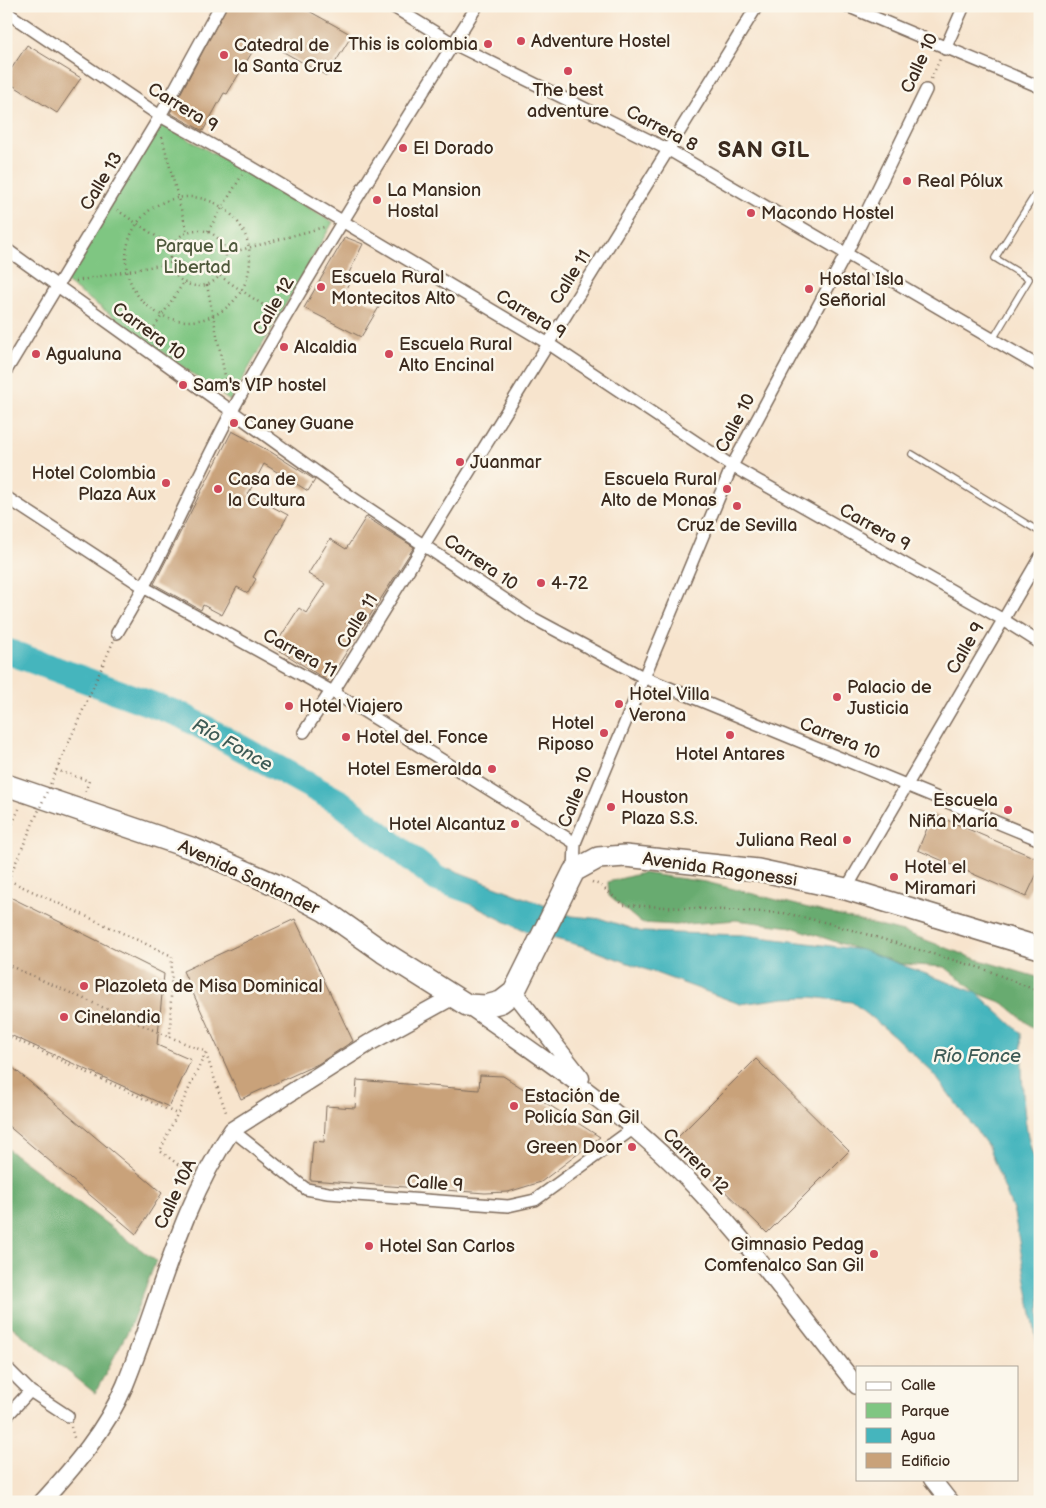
<svg xmlns="http://www.w3.org/2000/svg" width="1046" height="1508" font-family="'Balsamiq Sans',sans-serif">
  <rect width="100%" height="100%" fill="#fbf7ec"/>
  <filter id="ink" filterUnits="userSpaceOnUse"><feTurbulence type="fractalNoise" baseFrequency=".02" numOctaves="2"/><feDisplacementMap in="SourceGraphic" scale="10" xChannelSelector="R" yChannelSelector="G"/><feConvolveMatrix kernelMatrix="1 2 1 2 8 2 1 2 1" color-interpolation-filters="sRGB"/></filter>
  <filter id="wash" filterUnits="userSpaceOnUse"><feTurbulence type="fractalNoise" baseFrequency=".0096" numOctaves="4" result="noise"/><feDisplacementMap in="SourceGraphic" scale="20" xChannelSelector="R" yChannelSelector="G"/><feGaussianBlur stdDeviation="1.12" result="paint"/><feColorMatrix in="noise" values="0 0 0 0 0 0 0 0 0 0 0 0 0 0 0 0 0 1.4 0 .05"/><feComposite in="paint" operator="in"/></filter>
  <g filter="url(#wash)">
    <rect width="100%" height="100%" fill="#f7e4cd"/>
    <path fill="#7fc682" stroke="#5d7850" d="M160,123L333,222L230,401L63,280Z"/>
    <path fill="#67ab70" stroke="#516a47" d="M642,873L706,882L907,933L973,958L1040,978V1045L1033,1028L1003,1003L977,993L945,967L901,964L792,927L736,920L676,925L641,923L609,896L608,882Z
      M6,1148L156,1261L129,1329L95,1393L6,1322Z"/>
    <path fill="#45b5bd" stroke="#40706e" d="M448,868L572,916L602,919L642,932L744,935L862,950L977,993L1021,1033C1023,1071 1020,1138 1040,1170V1359L1014,1213L988,1146L933,1073L893,1035L852,1002L811,997L785,998L740,1004L582,946L522,930L440,889L437,879Z"/>
    <g fill="none" stroke-linecap="round" stroke-linejoin="round">
      <path stroke="#45b5bd" stroke-width="26" d="M6,651L181,715L341,803L437,879L471,891"/>
    </g>
    <g id="blocks">
      <path fill="#c9a27a" d="M227,6H300L352,35L327,76L260,39L227,94L224,93L203,131L170,113Z
        M27,45L81,78L57,113L6,81V77Z
        M345,237L363,244L346,279L350,280L345,291L379,307L361,337L304,308Z
        M232,431L271,452L315,480L308,491L264,464L248,494L288,515L253,577L256,579L248,593L237,587L222,615L203,605L201,610L154,584Z
        M366,517L414,547L328,681L274,647L299,608L306,613L325,584L308,574L330,539L346,549Z
        M933,814L1040,860V867L1026,897L918,850Z
        M6,895L164,974L157,1045L191,1060L169,1107L6,1033Z
        M295,919L353,1041L318,1064L241,1099L183,971Z
        M756,1059L849,1151L767,1233L674,1141Z
        M6,1062L162,1193L136,1234L6,1124Z
        M480,1075L503,1076L600,1137L541,1182L508,1192L485,1193L310,1180L313,1141L324,1142L326,1106L355,1108L357,1080L479,1090Z"/>
    </g>
  </g>
  <g filter="url(#ink)">
    <use href="#blocks" fill-opacity="0" stroke="#7d6b5b" stroke-width="1"/>
    <g fill="none" stroke-linecap="round" stroke-linejoin="round">
      <g stroke="#7d6b5b" stroke-width="8">
        <path id="lane" d="M993,339L1029,279L995,258L1040,187
          M912,454L1040,532"/>
      </g>
      <g stroke="#7d6b5b" stroke-width="14">
        <path id="street" d="M392,6L454,44L669,150L1040,367
          M847,6L1040,87
          M6,12L160,116L248,165L549,344L732,466L1002,619L1040,643
          M945,49L964,6
          M6,249L350,496L531,617L643,677L1040,840
          M6,371L160,116L220,6
          M6,497L145,588L333,692L575,843
          M117,633C161,562 192,485 232,411C308,273 393,140 477,6
          M333,692L757,6
          M304,732L331,691
          M574,871L575,843L732,466L846,254L926,90
          M846,889L1040,557
          M232,1130L306,1189L328,1193L508,1206L535,1200L634,1128
          M6,1367L30,1391L68,1416
          M6,1417L30,1391"/>
      </g>
      <g stroke="#7d6b5b" stroke-width="19">
        <path id="secondary" d="M514,992L581,1078
          M467,1005C548,1061 629,1116 697,1189C756,1251 804,1320 857,1386
          M932,1479L950,1502
          M42,1502C74,1467 106,1430 125,1385C160,1299 179,1208 232,1130L369,1043L452,997"/>
      </g>
      <g stroke="#7d6b5b" stroke-width="24">
        <path id="highway" d="M6,785L194,849L274,884L325,911L383,952L467,1005L486,1006L501,1002L514,992L574,871L598,858L625,856L758,870L846,889L1040,948"/>
      </g>
      <path stroke="#7d6b5b" stroke-width="2.5" stroke-dasharray="1 4" stroke-linecap="butt" d="M931,79L940,59
        M162,137L187,232
        M126 259a62 62 0 1 1 124 0a62 62 0 1 1-124 0Z
        M117,210L172,247
        M170 258a28 28 0 1 1 56 0a28 28 0 1 1-56 0Z
        M208,231L242,175
        M226,254L324,227
        M220,276L275,313
        M76,281L170,263
        M207,285L228,391
        M149,335L184,282
        M56,770L89,781L84,795
        M6,837L20,807
        M592,882L600,885L624,905L784,913L828,923L984,969L1040,992
        M6,883L8,880L172,956L170,1037L206,1052L160,1151L191,1174
        M6,964L169,1037
        M6,1035L177,1114
        M206,1054L227,1115
        M1035,1162L1040,1164
        M71,1427L75,1441"/>
      <use href="#lane" stroke="#fff" stroke-width="5.5"/>
      <use href="#street" stroke="#fff" stroke-width="11"/>
      <use href="#secondary" stroke="#fff" stroke-width="16"/>
      <use href="#highway" stroke="#fff" stroke-width="21"/>
      <path stroke="#7d6b5b" stroke-width="2.5" stroke-dasharray="1 4" stroke-linecap="butt" d="M8,880L117,633"/>
    </g>
  </g>
  <g fill="#d1495b" stroke="#fbf7ec" stroke-width="2">
    <circle cx="521" cy="41" r="5"/>
    <circle cx="488" cy="44" r="5"/>
    <circle cx="224" cy="55" r="5"/>
    <circle cx="568" cy="71" r="5"/>
    <circle cx="403" cy="148" r="5"/>
    <circle cx="907" cy="181" r="5"/>
    <circle cx="377" cy="200" r="5"/>
    <circle cx="751" cy="213" r="5"/>
    <circle cx="321" cy="287" r="5"/>
    <circle cx="809" cy="289" r="5"/>
    <circle cx="284" cy="347" r="5"/>
    <circle cx="36" cy="354" r="5"/>
    <circle cx="389" cy="354" r="5"/>
    <circle cx="183" cy="385" r="5"/>
    <circle cx="234" cy="423" r="5"/>
    <circle cx="460" cy="462" r="5"/>
    <circle cx="166" cy="483" r="5"/>
    <circle cx="218" cy="489" r="5"/>
    <circle cx="727" cy="489" r="5"/>
    <circle cx="737" cy="506" r="5"/>
    <circle cx="541" cy="583" r="5"/>
    <circle cx="837" cy="697" r="5"/>
    <circle cx="619" cy="704" r="5"/>
    <circle cx="289" cy="706" r="5"/>
    <circle cx="604" cy="733" r="5"/>
    <circle cx="730" cy="735" r="5"/>
    <circle cx="346" cy="737" r="5"/>
    <circle cx="492" cy="769" r="5"/>
    <circle cx="611" cy="807" r="5"/>
    <circle cx="1008" cy="810" r="5"/>
    <circle cx="515" cy="824" r="5"/>
    <circle cx="847" cy="840" r="5"/>
    <circle cx="894" cy="877" r="5"/>
    <circle cx="84" cy="986" r="5"/>
    <circle cx="64" cy="1017" r="5"/>
    <circle cx="514" cy="1106" r="5"/>
    <circle cx="632" cy="1147" r="5"/>
    <circle cx="369" cy="1246" r="5"/>
    <circle cx="874" cy="1254" r="5"/>
  </g>
  <g text-anchor="middle" stroke-width="5" stroke-linejoin="round" paint-order="stroke">
    <g font-size="18" fill="#3b2a1e" stroke="#fbf7ec" text-anchor="start">
      <text x="531" y="47">Adventure Hostel</text>
      <text x="478" y="50" text-anchor="end">This is colombia</text>
      <text x="234" y="51">Catedral de<tspan x="234" dy="21">la Santa Cruz</tspan></text>
      <text x="568" y="96" text-anchor="middle">The best<tspan x="568" dy="21">adventure</tspan></text>
      <text x="413" y="154">El Dorado</text>
      <text x="917" y="187">Real Pólux</text>
      <text x="387" y="196">La Mansion<tspan x="387" dy="21">Hostal</tspan></text>
      <text x="761" y="219">Macondo Hostel</text>
      <text x="331" y="283">Escuela Rural<tspan x="331" dy="21">Montecitos Alto</tspan></text>
      <text x="819" y="285">Hostal Isla<tspan x="819" dy="21">Señorial</tspan></text>
      <text x="399" y="350">Escuela Rural<tspan x="399" dy="21">Alto Encinal</tspan></text>
      <text x="294" y="353">Alcaldia</text>
      <text x="46" y="360">Agualuna</text>
      <text x="193" y="391">Sam's VIP hostel</text>
      <text x="244" y="429">Caney Guane</text>
      <text x="470" y="468">Juanmar</text>
      <text x="156" y="479" text-anchor="end">Hotel Colombia<tspan x="156" dy="21">Plaza Aux</tspan></text>
      <text x="228" y="485">Casa de<tspan x="228" dy="21">la Cultura</tspan></text>
      <text x="717" y="485" text-anchor="end">Escuela Rural<tspan x="717" dy="21">Alto de Monas</tspan></text>
      <text x="737" y="531" text-anchor="middle">Cruz de Sevilla</text>
      <text x="551" y="589">4-72</text>
      <text x="847" y="693">Palacio de<tspan x="847" dy="21">Justicia</tspan></text>
      <text x="629" y="700">Hotel Villa<tspan x="629" dy="21">Verona</tspan></text>
      <text x="299" y="712">Hotel Viajero</text>
      <text x="594" y="729" text-anchor="end">Hotel<tspan x="594" dy="21">Riposo</tspan></text>
      <text x="356" y="743">Hotel del. Fonce</text>
      <text x="730" y="760" text-anchor="middle">Hotel Antares</text>
      <text x="482" y="775" text-anchor="end">Hotel Esmeralda</text>
      <text x="621" y="803">Houston<tspan x="621" dy="21">Plaza S.S.</tspan></text>
      <text x="998" y="806" text-anchor="end">Escuela<tspan x="998" dy="21">Niña María</tspan></text>
      <text x="505" y="830" text-anchor="end">Hotel Alcantuz</text>
      <text x="837" y="846" text-anchor="end">Juliana Real</text>
      <text x="904" y="873">Hotel el<tspan x="904" dy="21">Miramari</tspan></text>
      <text x="94" y="992">Plazoleta de Misa Dominical</text>
      <text x="74" y="1023">Cinelandia</text>
      <text x="524" y="1102">Estación de<tspan x="524" dy="21">Policía San Gil</tspan></text>
      <text x="622" y="1153" text-anchor="end">Green Door</text>
      <text x="864" y="1250" text-anchor="end">Gimnasio Pedag<tspan x="864" dy="21">Comfenalco San Gil</tspan></text>
      <text x="379" y="1252">Hotel San Carlos</text>
    </g>
    <g font-size="18" fill="#3b2a1e" stroke="#fbf7ec">
      <text transform="translate(919 63) rotate(-65)" y="6">Calle 10</text>
      <text transform="translate(183 107) rotate(31)" y="6">Carrera 9</text>
      <text transform="translate(662 128) rotate(28)" y="6">Carrera 8</text>
      <text transform="translate(101 181) rotate(-59)" y="6">Calle 13</text>
      <text transform="translate(570 277) rotate(-58)" y="6">Calle 11</text>
      <text transform="translate(273 306) rotate(-60)" y="6">Calle 12</text>
      <text transform="translate(531 314) rotate(31)" y="6">Carrera 9</text>
      <text transform="translate(149 331) rotate(36)" y="6">Carrera 10</text>
      <text transform="translate(735 423) rotate(-62)" y="6">Calle 10</text>
      <text transform="translate(875 527) rotate(29)" y="6">Carrera 9</text>
      <text transform="translate(481 562) rotate(34)" y="6">Carrera 10</text>
      <text transform="translate(357 621) rotate(-58)" y="6">Calle 11</text>
      <text transform="translate(965 648) rotate(-60)" y="6">Calle 9</text>
      <text transform="translate(300 653) rotate(29)" y="6">Carrera 11</text>
      <text transform="translate(840 738) rotate(22)" y="6">Carrera 10</text>
      <text transform="translate(575 797) rotate(-68)" y="6">Calle 10</text>
      <text transform="translate(720 869) rotate(8)" y="6">Avenida Ragonessi</text>
      <text transform="translate(249 877) rotate(25)" y="6">Avenida Santander</text>
      <text transform="translate(696 1161) rotate(45)" y="6">Carrera 12</text>
      <text transform="translate(435 1183) rotate(4)" y="6">Calle 9</text>
      <text transform="translate(175 1194) rotate(-65)" y="6">Calle 10A</text>
    </g>
    <g font-size="18" fill="#4f593c" stroke="#fbf7ec">
      <text x="197" y="252">Parque La<tspan x="197" dy="21">Libertad</tspan></text>
    </g>
    <g font-size="19" font-style="italic" fill="#3e5b56" stroke="#fbf7ec">
      <text transform="translate(233 744) rotate(29)" y="7">Río Fonce</text>
      <text x="977" y="1062">Río Fonce</text>
    </g>
    <g font-size="22" font-weight="bold" letter-spacing="1" fill="#3b2a1e" stroke="#fbf7ec">
      <text x="764" y="157">SAN GIL</text>
    </g>
  </g>
  <rect width="1046" height="1508" fill="none" stroke="#fbf7ec" stroke-width="25"/>
  <rect x="856" y="1366" width="162" height="115" fill="#fbf7ec" stroke="#aea59a"/>
  <rect x="866" y="1382" width="25" height="8" fill="#ffffff" stroke="#aea59a"/>
  <text x="901" y="1390" font-size="15" fill="#3b2a1e">Calle</text>
  <rect x="866" y="1403" width="25" height="15" fill="#7fc682" stroke="#aea59a"/>
  <text x="901" y="1416" font-size="15" fill="#3b2a1e">Parque</text>
  <rect x="866" y="1428" width="25" height="15" fill="#45b5bd" stroke="#aea59a"/>
  <text x="901" y="1440" font-size="15" fill="#3b2a1e">Agua</text>
  <rect x="866" y="1453" width="25" height="15" fill="#c9a27a" stroke="#aea59a"/>
  <text x="901" y="1466" font-size="15" fill="#3b2a1e">Edificio</text>
</svg>
